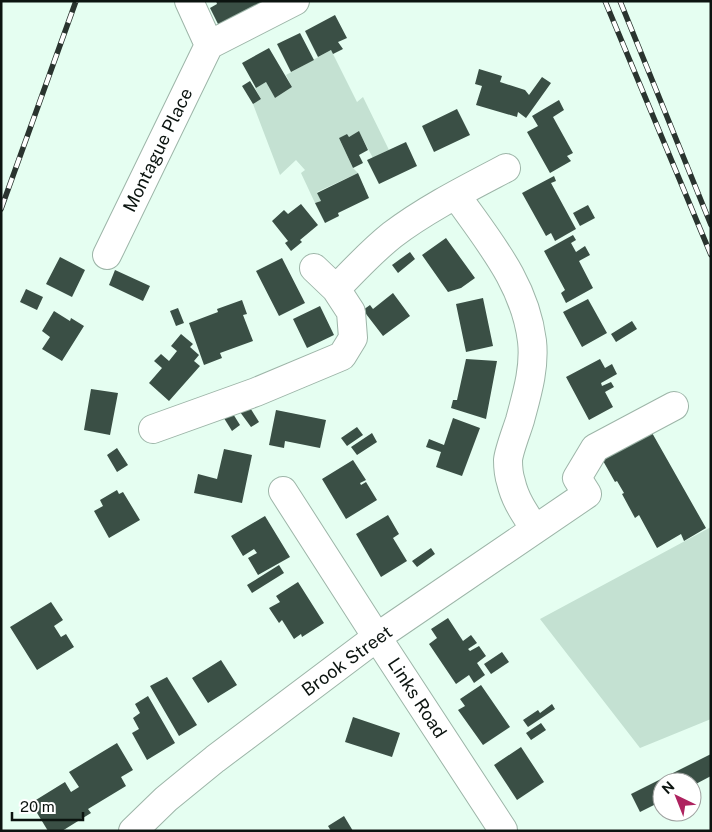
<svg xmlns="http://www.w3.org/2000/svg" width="712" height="832" font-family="'Public Sans',sans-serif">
  <rect width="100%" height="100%" fill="#e5fef1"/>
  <path fill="#c4e1d2" d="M331,50L357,102L363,97L389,150L373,158L359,132L349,137L347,134L339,138L353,168L358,173L317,192L321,201L315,203L301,173L305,170L296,160L280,175L253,104L261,99L255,88L266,82L275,98L292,87L286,75Z
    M711,527V719L640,748L540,619Z"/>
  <path fill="#3a4f45" d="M216,1H281L222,32L210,8L217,4Z
    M335,15L347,38L338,42L343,49L333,54L331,50L318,57L305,31Z
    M300,33L314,60L291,72L277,44Z
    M269,48L292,87L275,98L266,82L256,88L242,63Z
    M479,69L502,76L500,82L525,90L529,95L542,77L551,83L526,118L518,112L517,117L476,105L482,86L475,84Z
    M250,81L261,99L253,104L242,86Z
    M559,100L564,110L553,117L573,153L567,156L571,161L550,173L527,132L538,126L532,116Z
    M457,109L470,135L434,152L422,126Z
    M359,131L368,150L359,155L363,163L353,168L339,138L347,134L349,137Z
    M406,142L417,166L379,184L367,160Z
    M358,173L369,198L338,213L339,216L325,223L315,203L321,201L317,193Z
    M554,176L556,181L551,183L576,229L555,241L551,233L546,236L522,193Z
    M301,204L318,225L300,240L302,242L291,251L285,243L288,241L272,221L284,210L288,214Z
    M588,205L595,218L580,226L573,213Z
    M573,235L576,240L571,243L576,252L585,246L590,255L579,261L593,288L566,303L561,293L565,290L544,251Z
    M446,238L475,278L461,288L448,292L422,255Z
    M410,252L415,259L398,273L392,265Z
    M60,257L85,270L72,297L46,284Z
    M282,258L305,303L279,316L256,271Z
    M115,270L150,286L143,301L109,285Z
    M26,289L43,297L37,310L20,302Z
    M393,293L410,316L383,336L363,310L370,305L373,309Z
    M483,298L493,346L466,352L456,304Z
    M588,299L607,333L582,347L563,312Z
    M242,300L247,314L243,315L253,341L220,353L222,358L204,365L189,323L218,312L217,309Z
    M320,306L334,335L307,348L293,319Z
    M178,308L184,323L176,326L170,311Z
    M54,311L70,321L71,318L84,326L62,361L42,349L50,337L42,331Z
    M632,321L637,329L616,342L611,334Z
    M181,334L193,344L190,347L199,355L194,361L200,366L169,401L149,383L162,368L154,361L161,354L169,361L177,351L171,346Z
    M466,359L497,361L486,419L451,408L453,400H457Z
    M600,359L605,368L612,364L617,374L601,383L602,386L611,382L614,387L605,392L613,407L589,420L566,377Z
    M91,389L118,393L110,435L84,430Z
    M249,406L259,422L251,427L240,412Z
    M230,409L240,425L232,431L222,415Z
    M276,410L326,420L320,448L285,441L284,448L269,445Z
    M453,418L480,428L462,476L436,467L441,452L426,447L429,439L444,445Z
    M357,427L363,435L347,446L341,438Z
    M651,431L706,528L684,541L681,534L657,548L639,515L635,518L622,494L624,493L617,481L615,482L602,459Z
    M372,433L377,442L357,455L351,447Z
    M117,448L128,465L117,472L107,455Z
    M224,449L252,455L242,503L194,493L198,474L217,479Z
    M353,460L366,480L360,483L361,485L366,482L377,500L346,519L322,479Z
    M117,490L119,494L123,492L140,520L109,538L94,511L103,506L100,500Z
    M388,515L399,534L393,538L407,561L381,577L356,534Z
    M265,516L290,557L258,575L248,558L257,553L254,549L243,556L231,536Z
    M431,548L435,554L417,567L412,561Z
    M279,565L284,573L252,593L247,585Z
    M298,582L324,623L302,637L301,634L294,639L282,620L279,623L269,608L280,602L276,596Z
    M51,602L63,620L54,626L61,637L66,634L74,647L37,670L10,627Z
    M448,618L463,641L471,635L477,643L468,649L470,651L479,646L486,656L477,663L485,675L474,683L469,675L456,684L429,644L437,638L431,629Z
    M502,652L509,662L491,674L484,664Z
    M221,660L237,685L208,703L192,678Z
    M167,677L197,725L179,736L150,686Z
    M481,685L510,727L483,745L458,710L465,706L460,699Z
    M148,696L175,743L147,760L132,733L139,729L133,718L140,713L135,704Z
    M552,704L555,709L528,727L523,720L538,710L540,713Z
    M353,717L400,733L392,757L345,742Z
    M541,723L546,730L531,740L526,733Z
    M117,743L133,770L121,777L126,786L88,809L91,813L62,831H48L31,803L65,782L71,792L79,787L69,772Z
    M521,747L544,782L517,800L494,765Z
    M711,754V776L692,786V782H662V801L640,812L631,794Z
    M344,816L353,831H331L328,826Z"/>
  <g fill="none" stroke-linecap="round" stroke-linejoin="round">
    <g stroke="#9db5a8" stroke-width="30">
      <path id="minor" d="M209,45L295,1
        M456,195C488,241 525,283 532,341C535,368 527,394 520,420C517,430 509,450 508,460C508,466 509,476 511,482C515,500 525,514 535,529
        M107,255L209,45L189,1
        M336,289C354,270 372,251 392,235C426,209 468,188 506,168
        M153,429L256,392L342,356L353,338L351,312L336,289L314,268
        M283,491L369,625L503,830L502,831
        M133,831L166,799L215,759L377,637L587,494L577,478L595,448L674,406"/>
    </g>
    <use href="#minor" stroke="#fff" stroke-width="28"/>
    <g stroke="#2a342f" stroke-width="5.5">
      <path id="rail" d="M605,1L711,255
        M620,1L711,225
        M1,209L76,1"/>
    </g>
    <use href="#rail" stroke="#fff" stroke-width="4" stroke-dasharray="11" stroke-linecap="butt"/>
  </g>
  <g text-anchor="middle" stroke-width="5" stroke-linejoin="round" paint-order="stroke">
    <g font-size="18" fill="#0c1410" stroke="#fff">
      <text transform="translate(158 150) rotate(-64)" y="6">Montague Place</text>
      <text transform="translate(347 661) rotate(-36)" y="6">Brook Street</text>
      <text transform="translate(417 698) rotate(57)" y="6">Links Road</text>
    </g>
  </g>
  <rect width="712" height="832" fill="none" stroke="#0c1410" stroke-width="5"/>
  <g transform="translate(677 797) rotate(317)"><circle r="24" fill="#ffffff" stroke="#9ea19f"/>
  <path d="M0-4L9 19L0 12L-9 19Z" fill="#ae225f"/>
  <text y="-8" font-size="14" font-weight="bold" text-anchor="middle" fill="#0c1410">N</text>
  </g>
  <path d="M12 812v8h71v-8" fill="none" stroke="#0c1410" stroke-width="2.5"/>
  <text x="20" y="812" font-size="15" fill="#0c1410" stroke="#ffffff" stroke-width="4" paint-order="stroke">20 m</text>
</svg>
